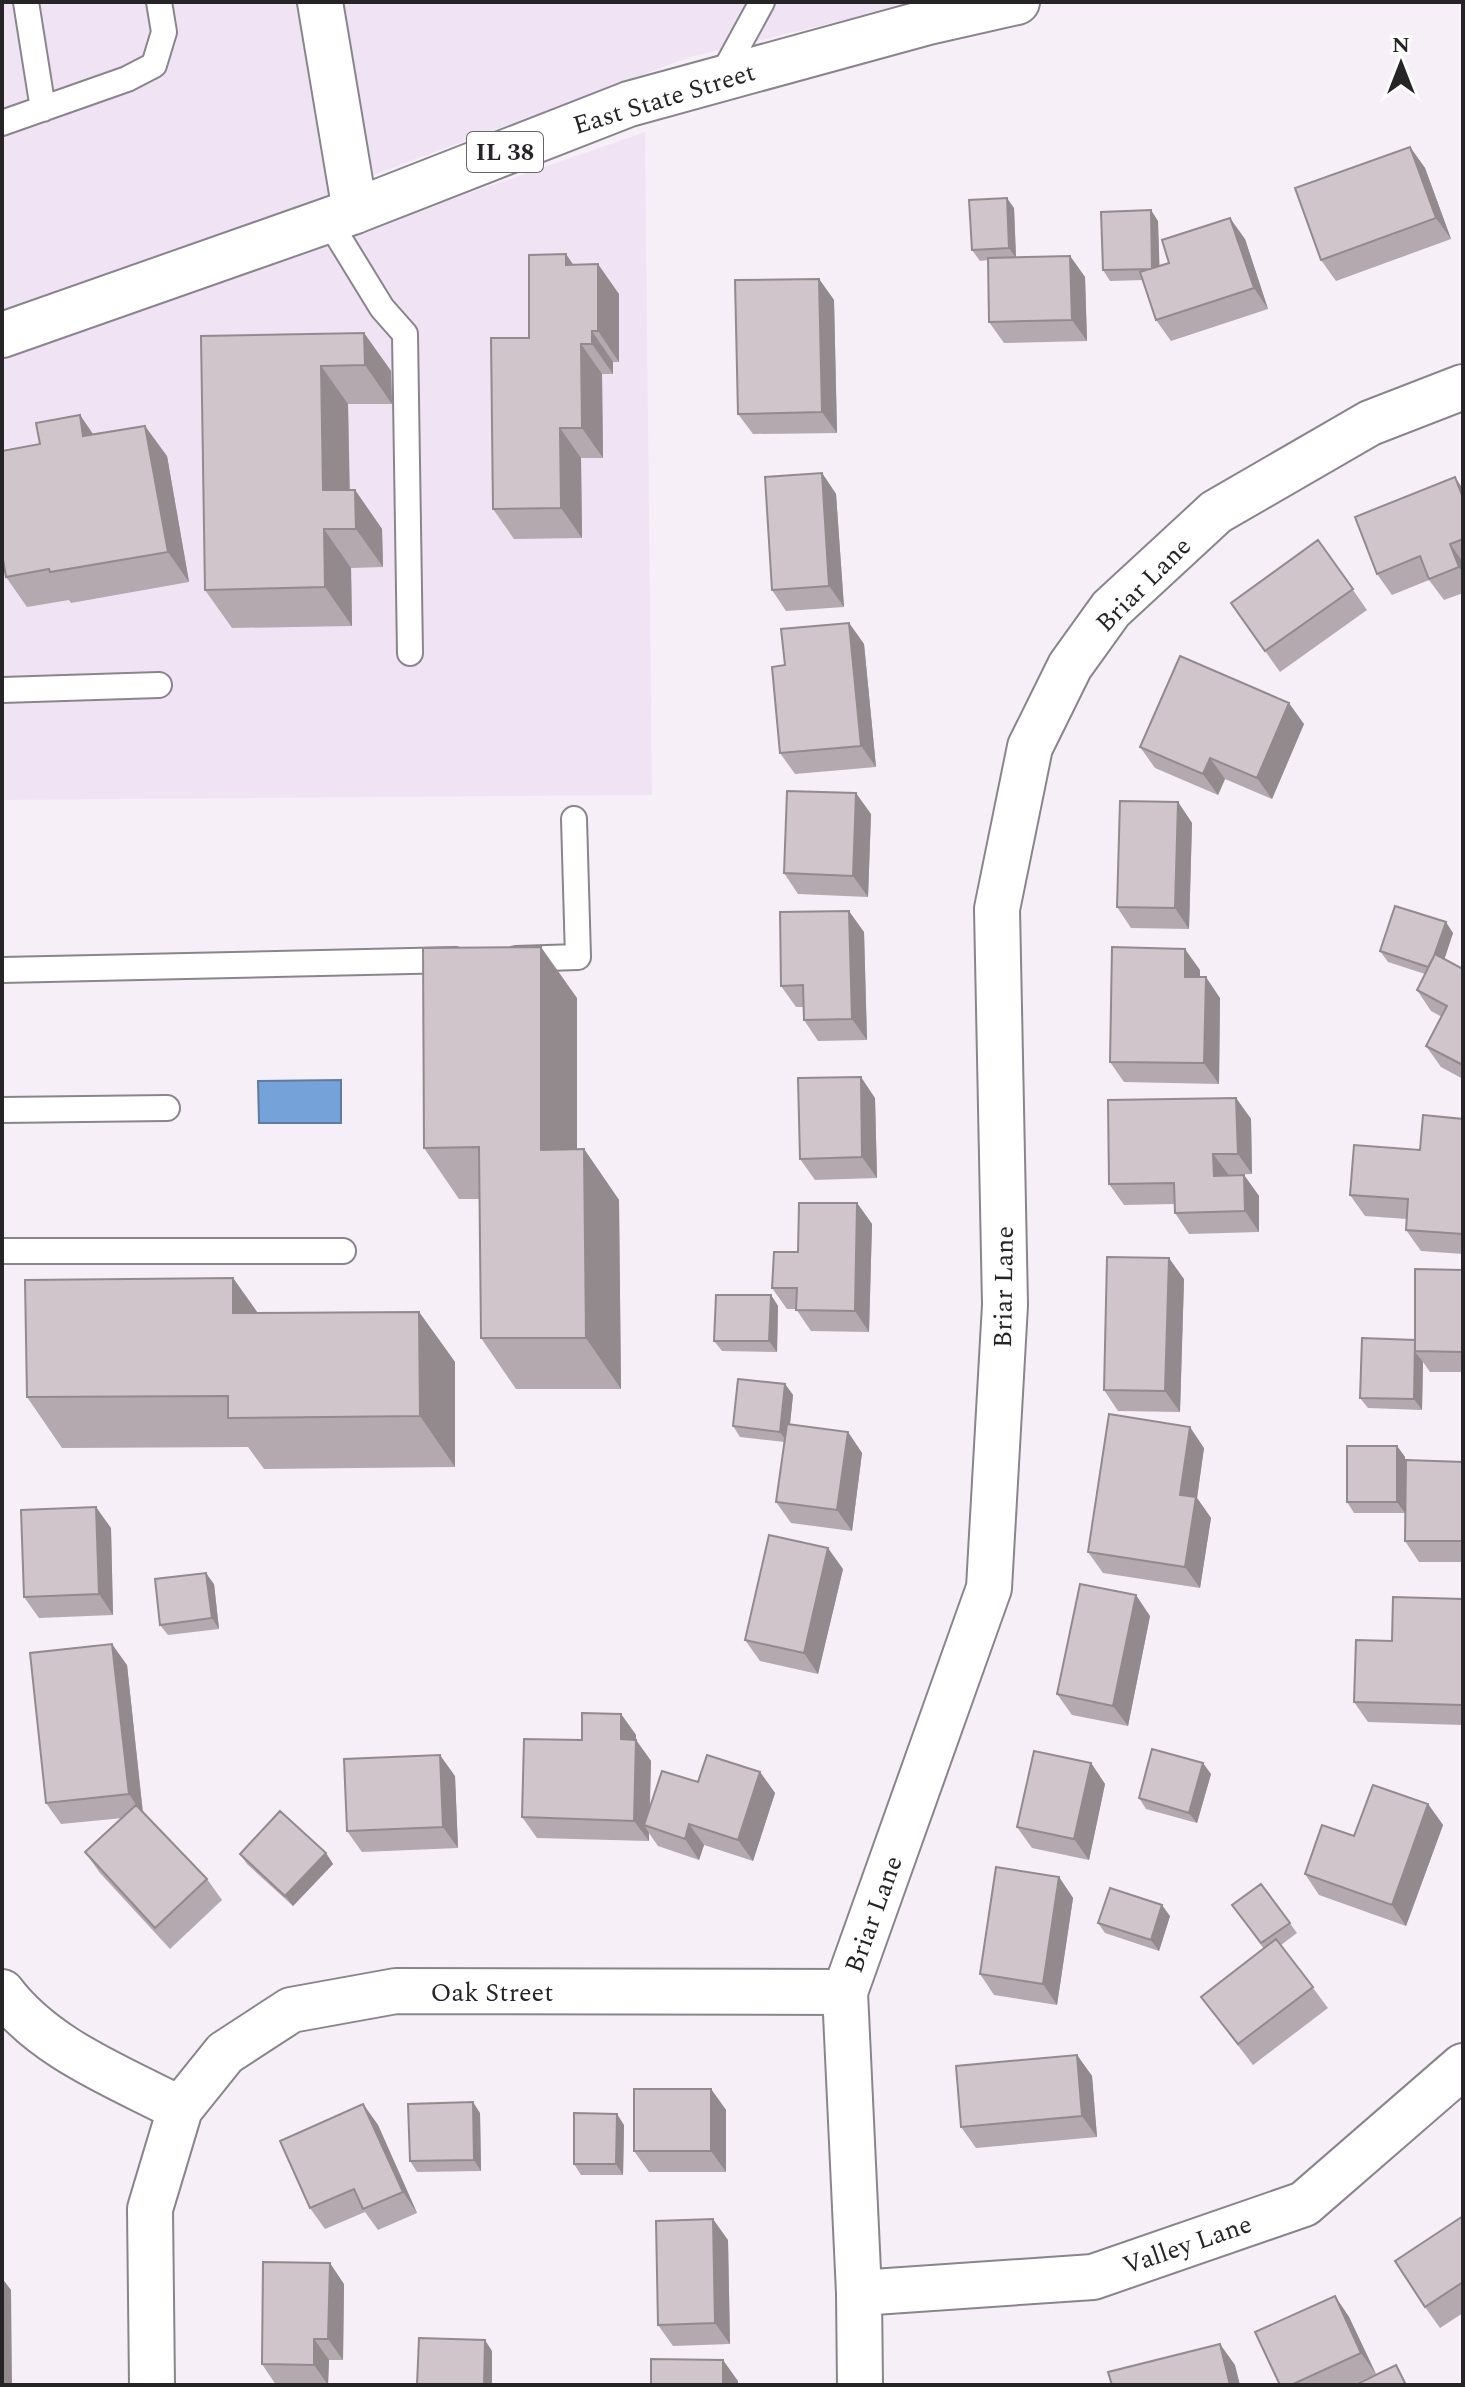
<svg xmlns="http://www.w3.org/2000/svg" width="1465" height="2387" font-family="Spectral,serif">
  <rect width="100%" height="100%" fill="#f6eff8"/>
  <path fill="#f0e4f4" d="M2,2H303L336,193L2,312Z
    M337,2H918L690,57L365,178Z
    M645,132L652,795L2,800V356Z"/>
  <path fill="#75a2d8" stroke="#5e7ca3" stroke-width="2" d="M341,1080V1123H259L258,1081Z"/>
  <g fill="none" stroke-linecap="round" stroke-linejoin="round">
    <g stroke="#8a848d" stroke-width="28">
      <path id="lane" d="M26,2L43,109
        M720,79L762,2
        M2,123L127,79L154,65L164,32L159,2
        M328,220L382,308L405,334L410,653
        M2,690L159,685
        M516,959L578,957L574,819
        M2,970L455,960
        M2,1110L167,1108
        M2,1251H343"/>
    </g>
    <g stroke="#8a848d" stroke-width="48">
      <path id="street" d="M2,1992C45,2049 117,2076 180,2109
        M859,2293L1093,2277L1304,2204L1463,2066
        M152,2385L150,2209L180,2109L225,2053L291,2010L396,1991L845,1992
        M860,2385L859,2293L845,1992L989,1588L1005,1305L997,909L1030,747L1070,666L1111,609L1216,512L1370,423L1463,387"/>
    </g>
    <g stroke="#8a848d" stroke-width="48">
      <path id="secondary" d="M320,2L355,211"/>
    </g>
    <g stroke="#8a848d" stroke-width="48">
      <path id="primary" d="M2,335L355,211L629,104L928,22L1017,2"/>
    </g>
    <use href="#lane" stroke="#fff" stroke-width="24"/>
    <use href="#street" stroke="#fff" stroke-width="44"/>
    <use href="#secondary" stroke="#fff" stroke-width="44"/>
    <use href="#primary" stroke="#fff" stroke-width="44"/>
  </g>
  <path fill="#b3a9ae" d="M1410,147L1425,168L1451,239L1336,281L1321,260Z
    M1014,208L1016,257L1070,256L1085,277L1087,341L1004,343L989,322L988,260L980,261L972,250Z
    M1158,221L1159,266L1245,239L1268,309L1171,341L1156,320L1143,280L1110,281L1103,270Z
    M573,264L619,294V362H613V374H602L603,458H581L582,538L514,539L493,509L529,338Z
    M819,279L834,300L837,433L753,434L738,414Z
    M364,333L391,371L392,404H348L350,490H355L382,529L383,567L351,568L352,626L232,628L205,590L201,336Z
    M80,415L93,434L167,456L189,582L71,603L69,600L27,607L6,577L40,444Z
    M822,473L836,494L844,607L786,611L772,590Z
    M1463,489V593L1444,600L1429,580L1392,595L1377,574Z
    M1318,540L1367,610L1280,672L1231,603Z
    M849,623L864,644L876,767L795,774L780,753L785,665Z
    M1304,724L1272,799L1225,779L1218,795L1155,768L1140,747Z
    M1178,802L1192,823L1189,929L1131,928L1117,907Z
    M871,814L868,897L798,894L784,873Z
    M864,932L867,1040L818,1041L804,1020L803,1007H796L781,986Z
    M1453,933L1444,959L1463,969V1079L1441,1067L1426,1046L1442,1017L1431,1011L1417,990L1425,974L1388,962L1380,951Z
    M1200,970V977L1220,998L1219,1084L1124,1082L1110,1062Z
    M577,998V1149H584L619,1200L621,1389H516L481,1338L480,1199H459L424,1148Z
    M875,1098L877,1178L815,1180L800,1159Z
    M1236,1098L1251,1119L1252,1174L1228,1175H1244L1259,1196V1232L1189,1234L1175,1213V1204L1124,1205L1109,1184Z
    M1463,1119V1254L1421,1251L1406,1230L1407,1219L1365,1216L1350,1195L1420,1150Z
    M857,1203L872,1224L869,1332L811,1331L796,1309H787L772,1288L798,1252Z
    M1463,1270V1372H1430L1423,1362L1422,1410L1368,1408L1360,1398L1415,1340Z
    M233,1278L258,1313L419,1312L455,1362V1467L264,1469L248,1447L62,1448L27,1397Z
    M1184,1279L1180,1412L1118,1411L1104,1390Z
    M771,1295L778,1306L777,1352L722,1351L714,1341Z
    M785,1384L793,1395L790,1424L848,1432L862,1453L852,1531L791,1523L776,1502L785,1442L740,1437L733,1426Z
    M1397,1446L1405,1457V1513H1354L1347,1502Z
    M1204,1448L1197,1498L1211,1518L1200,1588L1103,1573L1088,1552Z
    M1463,1462V1562H1419L1405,1541Z
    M111,1528L113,1615L39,1618L24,1597Z
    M843,1569L818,1674L760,1661L745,1640Z
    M214,1584L219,1629L168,1635L160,1625Z
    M1463,1599V1725L1368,1722L1354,1702L1392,1641Z
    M1150,1616L1128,1726L1072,1715L1057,1694Z
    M127,1665L143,1812L207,1879L222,1900L170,1949L100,1873L85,1852L123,1818L61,1824L46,1803Z
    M621,1714L636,1735V1740L651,1761L650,1807L698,1782L760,1772L775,1793L753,1861L704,1845L699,1860L658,1846L649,1833V1841L537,1838L522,1817L582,1740Z
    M1091,1763L1105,1784L1089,1860L1032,1848L1017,1827Z
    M1211,1774L1197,1823L1146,1809L1139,1798Z
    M455,1776L458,1848L362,1852L347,1831Z
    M1428,1804L1443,1825L1406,1926L1319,1895L1305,1874L1354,1836Z
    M326,1853L333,1864L293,1906L247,1864L240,1854Z
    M1059,1877L1073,1898L1057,2005L994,1995L980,1974Z
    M1261,1884L1297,1933L1281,1945L1328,2008L1253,2065L1201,1997L1264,1949L1232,1905Z
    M1170,1916L1159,1951L1105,1933L1098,1923Z
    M1077,2055L1092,2076L1097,2137L976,2148L961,2127Z
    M711,2089L726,2110V2172H649L634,2151Z
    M363,2104L378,2125L417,2213L378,2230L365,2212L325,2229L310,2208Z
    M480,2113L481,2171L417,2172L410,2161Z
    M624,2125L623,2175H581L574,2164Z
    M1463,2216V2313L1440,2328L1425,2307Z
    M728,2240L730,2344L673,2346L658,2325Z
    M344,2284L343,2360H329L328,2385H276L262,2364Z
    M1335,2296L1349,2317L1376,2374L1352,2385H1280Z"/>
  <path fill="#928a8d" d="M1410,147L1425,168L1451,239L1436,218Z
    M1007,198L1014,208L1016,258L1009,248Z
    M1151,210L1158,221L1160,280L1152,269Z
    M1230,218L1245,239L1268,309L1254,288Z
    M566,254L587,285L566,265Z
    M1070,256L1085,277L1087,341L1072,320Z
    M598,264L619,294V362L598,331Z
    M819,279L834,300L837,433L822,412Z
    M592,331L613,362V374L592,344Z
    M364,333L391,371L392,404L365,365Z
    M581,344L602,374L603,458L582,428Z
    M321,366L348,404L350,529L323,490Z
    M80,415L101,446L83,436Z
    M145,426L167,456L189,582L168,552Z
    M560,428L581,458L582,538L561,508Z
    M822,473L836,494L844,607L829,586Z
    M1455,477L1463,489V498Z
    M355,490L382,529L383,567L356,529Z
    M324,529L351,568L352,626L325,587Z
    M1450,544L1463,562V573L1459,567Z
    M849,623L864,644L876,767L861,746Z
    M1289,703L1304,724L1272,799L1257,778Z
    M1210,758L1225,779L1218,795L1203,774Z
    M856,793L871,814L868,897L853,876Z
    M1178,802L1192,823L1189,929L1175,908Z
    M849,911L864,932L867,1040L852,1019Z
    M1446,922L1453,933L1438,979L1430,968Z
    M541,947L577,998V1201L541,1150Z
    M1185,949L1200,970V998L1185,977Z
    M1206,977L1220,998L1219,1084L1204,1063Z
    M861,1077L875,1098L877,1178L862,1157Z
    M1236,1098L1251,1119L1252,1174L1238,1154Z
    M584,1149L619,1200L621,1389L586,1338Z
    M1213,1154L1228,1174L1229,1197L1214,1176Z
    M1244,1175L1259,1196V1232L1245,1211Z
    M857,1203L872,1224L869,1332L855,1311Z
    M1169,1258L1184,1279L1180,1412L1165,1391Z
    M233,1278L269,1329L233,1313Z
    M771,1295L778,1306L777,1352L769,1341Z
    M419,1312L455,1362V1467L420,1416Z
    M1415,1352L1423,1362L1422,1410L1414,1399Z
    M785,1384L793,1395L788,1443L780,1432Z
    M1190,1427L1204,1448L1197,1498L1211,1518L1200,1588L1185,1567L1180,1495Z
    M848,1432L862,1453L852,1531L837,1510Z
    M1397,1446L1405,1457V1513L1397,1502Z
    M96,1507L111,1528L113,1615L99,1594Z
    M828,1548L843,1569L818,1674L804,1653Z
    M206,1573L214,1584L219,1629L212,1618Z
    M1136,1595L1150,1616L1128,1726L1113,1706Z
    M112,1644L127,1665L143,1815L129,1794Z
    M621,1714L636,1735L635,1760L621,1739Z
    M636,1740L651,1761L649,1827L644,1825L649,1833V1841L634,1821Z
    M440,1755L455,1776L458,1848L443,1827Z
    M1091,1763L1105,1784L1089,1860L1074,1839Z
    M1203,1763L1211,1774L1197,1823L1189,1813Z
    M760,1772L775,1793L753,1861L738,1840Z
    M1428,1804L1443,1825L1406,1926L1392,1905Z
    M689,1824L704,1845L699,1860L685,1839Z
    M326,1853L333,1864L293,1906L285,1896Z
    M1059,1877L1073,1898L1057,2005L1043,1984Z
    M1162,1905L1170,1916L1159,1951L1151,1940Z
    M1077,2055L1092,2076L1097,2137L1082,2116Z
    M711,2089L726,2110V2172L711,2151Z
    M473,2102L480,2113L481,2171L474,2160Z
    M363,2104L378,2125L417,2213L403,2192Z
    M617,2114L624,2125L623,2175L616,2164Z
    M713,2219L728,2240L730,2344L715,2323Z
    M330,2263L344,2284L343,2360L328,2339Z
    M2,2278L11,2290L12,2385H2Z
    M1335,2296L1349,2317L1376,2374L1361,2353Z
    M314,2339L329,2360L328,2385L314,2365Z
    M485,2340L492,2351V2385H484Z
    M1220,2344L1235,2365L1240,2385H1230Z
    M723,2360L738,2381V2385H723Z"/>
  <path fill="#d0c5ca" stroke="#928a8d" stroke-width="2" d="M1410,147L1436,218L1321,260L1295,188Z
    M1007,198L1009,248L972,250L969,200Z
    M1151,210L1152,269L1103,270L1101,212Z
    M1230,218L1254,288L1156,320L1140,272L1169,263L1162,240Z
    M566,254V265L598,264V331H592V344H581L582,428H560L561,508L493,509L491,338H529V255Z
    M1070,256L1072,320L989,322L988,258Z
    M819,279L822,412L738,414L735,280Z
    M364,333L365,365L321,366L323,490H355L356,529H324L325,587L205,590L201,336Z
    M80,415L83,436L145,426L168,552L50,572L49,569L6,577L2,554V451L40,444L36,423Z
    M822,473L829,586L772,590L765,477Z
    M1455,477L1463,498V539L1450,544L1459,567L1429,579L1420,556L1377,574L1355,517Z
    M1318,540L1353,589L1265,651L1231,603Z
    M849,623L861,746L780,753L772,667L785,665L781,629Z
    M1180,656L1289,703L1257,778L1210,758L1203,774L1140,747Z
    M787,791L856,793L853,876L784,873Z
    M1120,801L1178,802L1175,908L1117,907Z
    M1395,906L1446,922L1434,956L1428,967L1380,951Z
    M849,911L852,1019L804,1020L803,985L781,986L780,912Z
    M541,947V1150L584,1149L586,1338H481L479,1147L424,1148L423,948Z
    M1112,947L1185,949V977H1206L1204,1063L1110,1062Z
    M1435,954L1463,969V1065L1426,1046L1447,1006L1417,990Z
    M861,1077L862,1157L800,1159L798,1078Z
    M1236,1098L1238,1154H1213L1214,1176L1244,1175L1245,1211L1175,1213L1174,1183L1109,1184L1108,1100Z
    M1423,1115L1463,1119V1234L1406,1230L1408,1199L1350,1195L1354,1145L1420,1150Z
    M799,1203H857L855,1311L796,1310L797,1288H772L774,1252H798Z
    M1107,1257L1169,1258L1165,1391L1104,1390Z
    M1415,1269L1463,1270V1352L1415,1351Z
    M233,1278V1313L419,1312L420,1416L228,1418V1396L27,1397L25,1280Z
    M716,1295H771L769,1341H714Z
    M1362,1338L1415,1340L1414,1399L1360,1398Z
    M738,1379L785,1384L780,1432L733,1426Z
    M1109,1414L1190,1427L1180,1495L1196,1497L1185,1567L1088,1552Z
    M787,1424L848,1432L837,1510L776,1502Z
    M1347,1446H1397V1502H1347Z
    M1406,1460L1463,1462V1541H1405Z
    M96,1507L99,1594L24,1597L21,1510Z
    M769,1535L828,1548L804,1653L745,1640Z
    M206,1573L212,1618L160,1625L155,1579Z
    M1080,1584L1136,1595L1113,1706L1057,1694Z
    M1393,1597L1463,1599V1705L1354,1702L1356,1640L1392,1641Z
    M112,1644L129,1794L46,1803L30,1653Z
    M582,1713L621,1714V1739L636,1740L634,1821L522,1817L524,1739L582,1740Z
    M1152,1749L1203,1763L1189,1813L1139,1798Z
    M1034,1751L1091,1763L1074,1839L1017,1827Z
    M440,1755L443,1827L347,1831L344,1759Z
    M707,1755L760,1772L738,1840L689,1824L685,1839L644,1825L662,1771L698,1782Z
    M1373,1785L1428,1804L1392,1905L1305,1874L1322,1825L1354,1836Z
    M136,1805L207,1879L155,1928L85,1852Z
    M280,1811L326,1853L285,1896L240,1854Z
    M996,1867L1059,1877L1043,1984L980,1974Z
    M1261,1884L1290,1923L1261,1943L1232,1905Z
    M1110,1888L1162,1905L1151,1940L1098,1923Z
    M1276,1939L1313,1987L1238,2044L1201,1997Z
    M1077,2055L1082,2116L961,2127L956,2066Z
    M634,2089H711V2151H634Z
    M473,2102L474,2160L410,2161L408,2104Z
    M363,2104L403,2192L363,2209L354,2189L310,2208L280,2141Z
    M574,2113L617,2114L616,2164H574Z
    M1463,2216V2282L1425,2307L1395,2261Z
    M713,2219L715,2323L658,2325L656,2221Z
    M263,2262L330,2263L328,2339H314V2365L262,2364Z
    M1335,2296L1361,2353L1291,2385H1280L1255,2332Z
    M419,2338L485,2340L484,2385H417Z
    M1220,2344L1230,2385H1112L1108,2372Z
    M651,2359L723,2360V2385H651Z
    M1396,2365L1406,2385H1358L1357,2384Z"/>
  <g text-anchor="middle" stroke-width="6" stroke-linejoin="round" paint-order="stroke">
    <rect fill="#fff" stroke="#686668" stroke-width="2" x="467" y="132" width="76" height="40" rx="6"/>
    <g font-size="24" font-weight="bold" fill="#272428">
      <text x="505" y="160">IL 38</text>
    </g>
    <g font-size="26" fill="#272428" stroke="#fff">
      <text transform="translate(664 98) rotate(-17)" y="9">East State Street</text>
      <text transform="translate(1143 584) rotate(-45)" y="9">Briar Lane</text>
      <text transform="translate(1003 1287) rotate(-89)" y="9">Briar Lane</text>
      <text transform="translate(873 1914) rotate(-70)" y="9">Briar Lane</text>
      <text x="492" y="2001">Oak Street</text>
      <text transform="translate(1187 2244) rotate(-19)" y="9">Valley Lane</text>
    </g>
  </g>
  <rect width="1465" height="2387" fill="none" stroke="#272428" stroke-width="8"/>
  <g transform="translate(1401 64)" stroke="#ffffff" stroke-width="6" paint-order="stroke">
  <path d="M0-6L14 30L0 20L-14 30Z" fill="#272428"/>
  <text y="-12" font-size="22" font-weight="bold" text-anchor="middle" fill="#272428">N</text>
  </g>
</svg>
